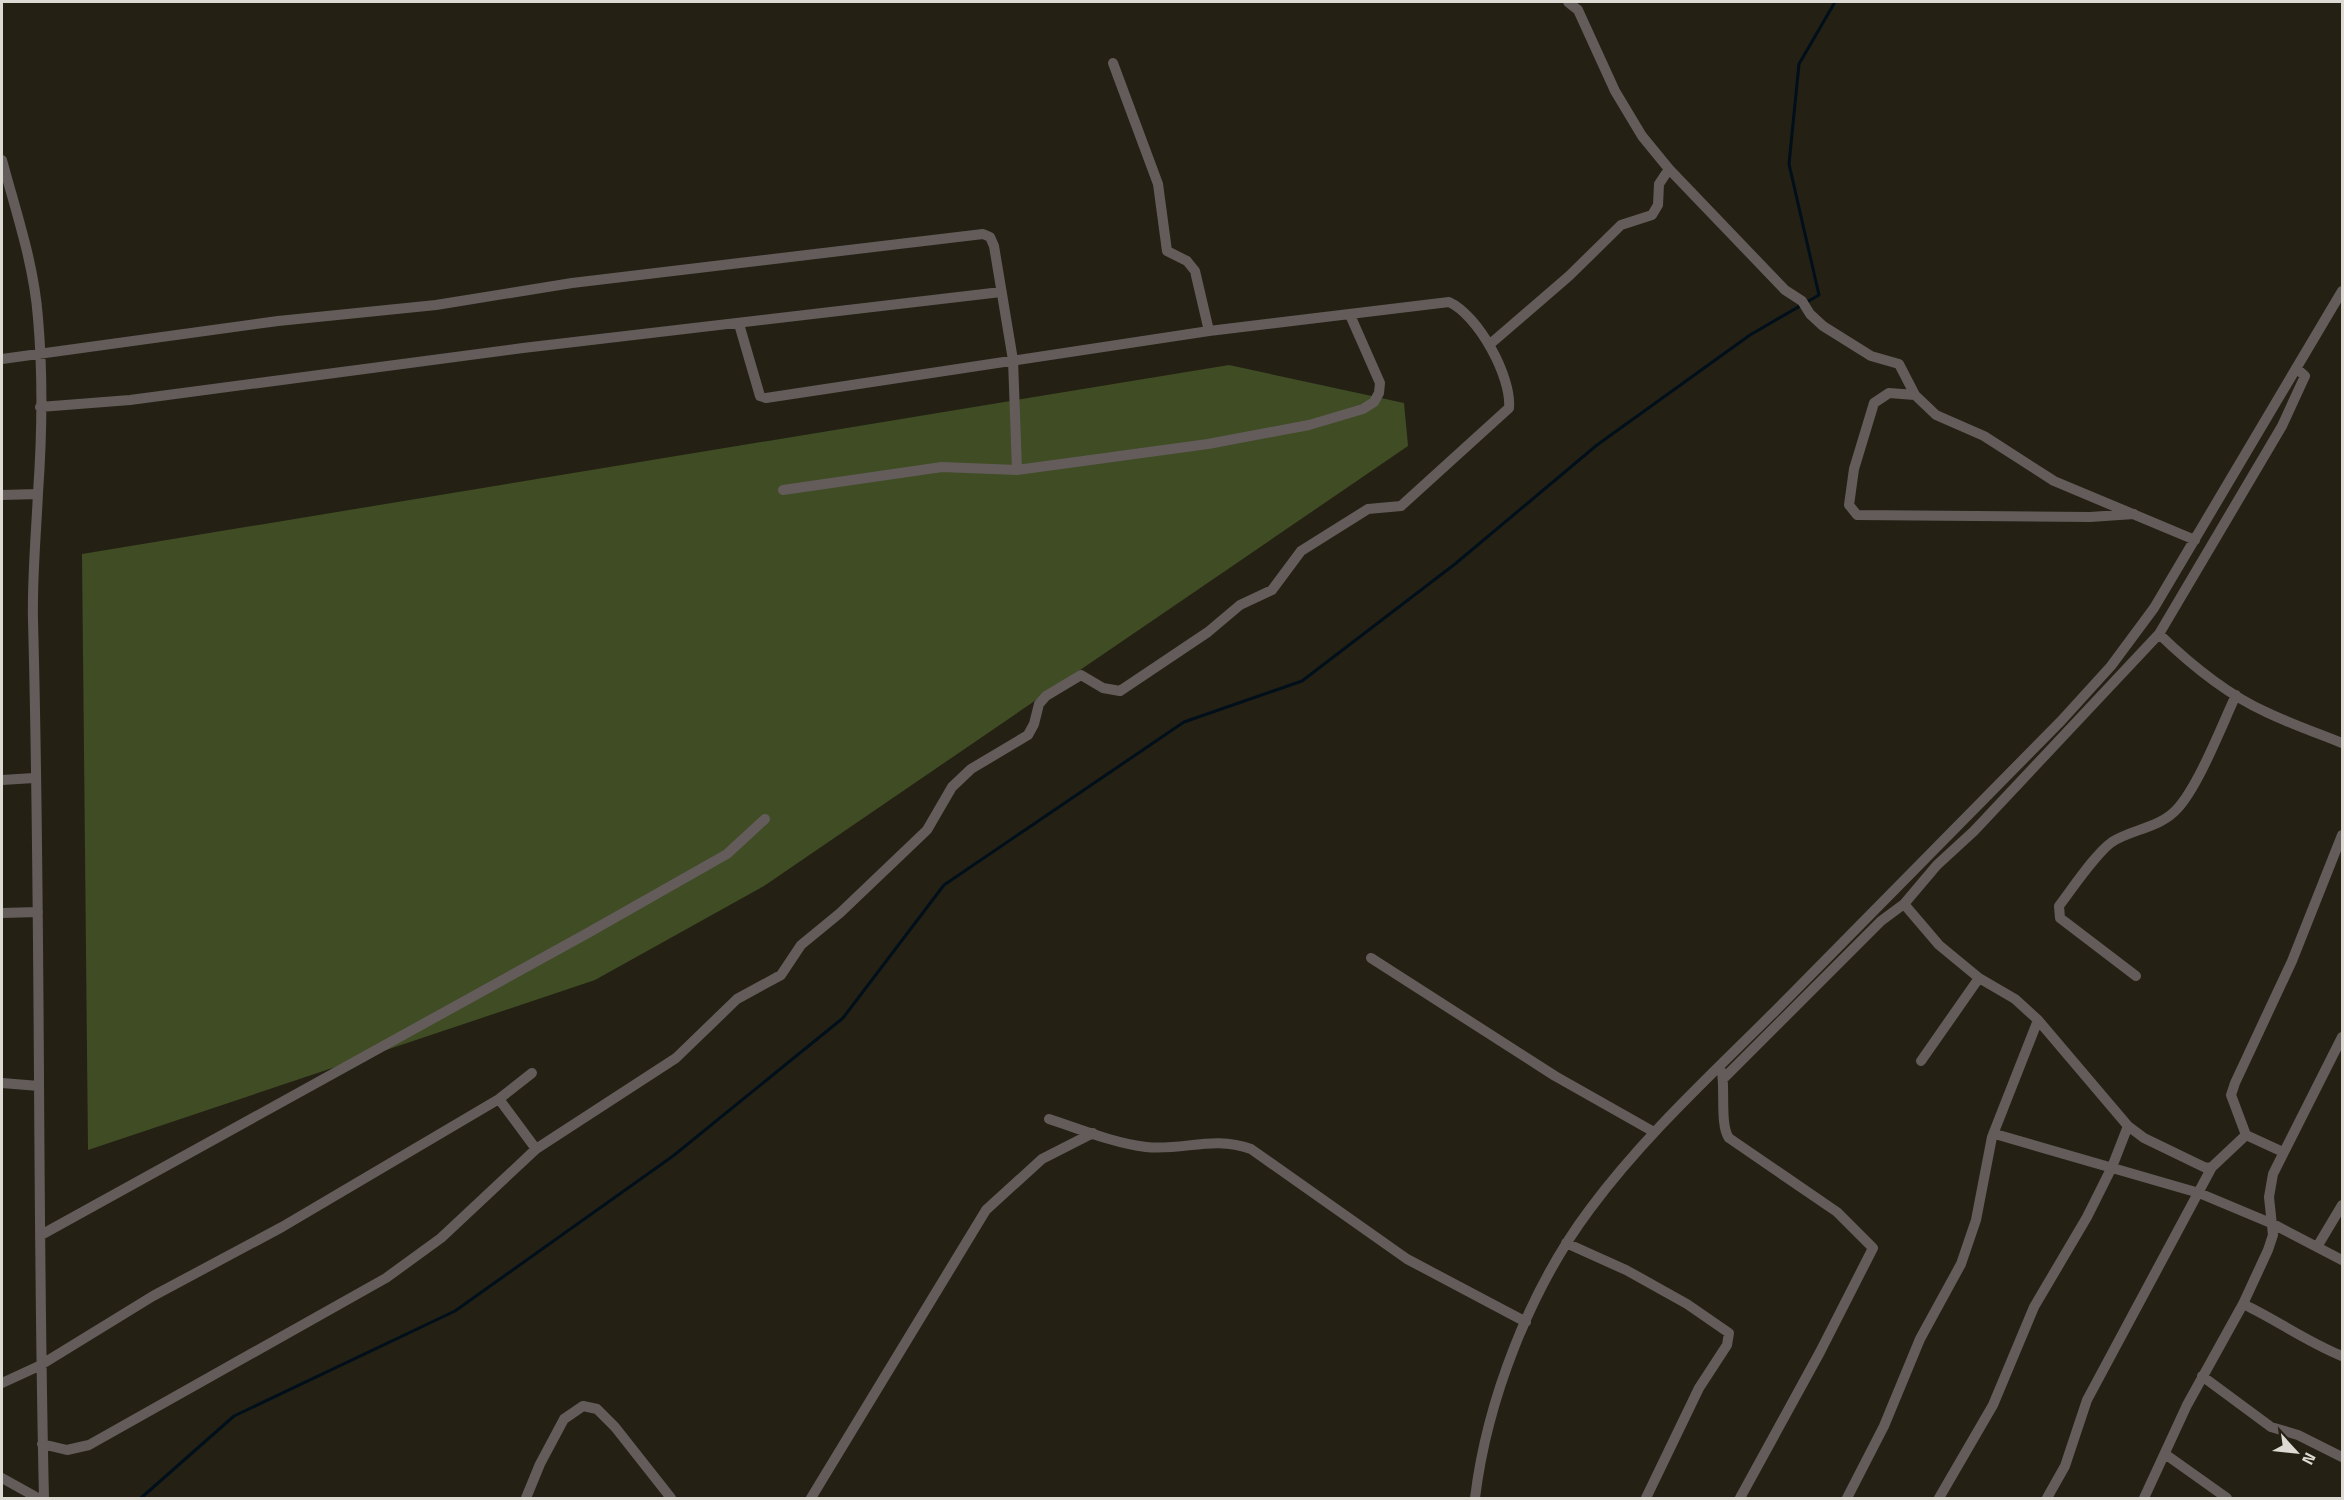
<svg xmlns="http://www.w3.org/2000/svg" width="2344" height="1500" font-family="'Titillium Web',sans-serif">
  <rect width="100%" height="100%" fill="#242114"/>
  <path fill="#3f4c24" d="M1229,365L1404,403L1408,446L764,886L595,980L88,1150L82,554Z"/>
  <g fill="none" stroke-linecap="round" stroke-linejoin="round">
    <path stroke="#000f1a" stroke-width="3" d="M141,1498L234,1416L455,1311L673,1156L843,1018L944,885L1184,722L1302,681L1455,564L1597,445L1750,335L1819,295L1789,164L1799,64L1835,2"/>
    <path stroke="#645c5b" stroke-width="10" d="M1568,2L1578,10L1615,91L1642,136L1669,169L1785,290L1802,301L1810,314L1823,326L1871,356L1899,364L1915,395L1936,415L1984,436L2054,481L2195,540
      M1113,63L1158,184L1167,251L1187,261L1195,271L1209,331
      M2,160C16,212 34,264 38,318C43,375 42,436 38,493C36,536 32,578 33,621C41,913 37,1206 44,1498
      M1489,345L1569,276L1621,225L1652,215L1658,205L1659,184L1669,169
      M2,359L278,321L436,305L572,283L983,234L990,237L994,246L1013,360L1017,470
      M1915,395L1889,393L1874,403L1854,469L1849,505L1857,515L2090,517L2134,514
      M40,407L130,400L523,348L1001,292
      M783,490L942,467L1017,470L1208,444L1309,425L1363,409L1374,402L1379,393L1380,383L1350,315
      M2,495L38,494
      M2159,634C2190,664 2226,694 2266,712C2291,724 2317,733 2342,743
      M2,780L34,778
      M1904,904L1939,945L1979,978L2015,999L2038,1020L2128,1126L2144,1138L2206,1168L2212,1167L2246,1135L2283,1152
      M2,913L38,912
      M1371,958L1555,1076L1654,1132
      M2136,976L2060,918L2059,906C2072,889 2096,853 2112,842C2132,829 2160,828 2177,809C2199,785 2221,727 2236,695
      M1921,1061L1979,978
      M1722,1072C1725,1089 1720,1127 1729,1138L1837,1212L1873,1248L1820,1352L1740,1498
      M1723,1079L1881,921L1904,904L1937,865L1974,831L2159,634L2282,426L2305,376L2296,368
      M2,1083L39,1086
      M499,1099L536,1149
      M1049,1119C1080,1129 1113,1143 1146,1147C1184,1151 1213,1135 1251,1149L1407,1259L1526,1322
      M1995,1134L2199,1193L2273,1224L2342,1260
      M2246,1135L2231,1095L2235,1083L2292,961L2342,835
      M41,1235L586,934L727,854L765,819
      M1566,1243L1626,1270L1687,1304L1729,1333L1727,1345L1699,1388L1646,1498
      M2317,1247L2342,1205
      M2243,1304C2277,1320 2307,1342 2342,1356
      M2202,1376L2271,1427L2298,1435L2342,1457
      M2,1383L39,1366L153,1296L282,1227L499,1099L532,1073
      M42,1444L67,1450L89,1445L386,1278L441,1238L536,1149L676,1058L737,999L781,975L801,945L840,913L927,830L952,787L971,769L1028,735L1034,724L1039,704L1046,696L1081,675L1103,688L1120,691L1208,632L1240,605L1272,590L1301,551L1368,509L1401,506L1509,408C1512,377 1478,315 1449,302L1209,331L766,398L760,396L739,324
      M2165,1454L2227,1498
      M2,1478L38,1498
      M526,1498L540,1464L564,1419L583,1406L597,1409L615,1427L671,1498
      M811,1498L986,1210L1042,1159L1093,1133
      M1475,1498C1487,1400 1530,1289 1590,1209C1647,1132 1720,1067 1788,998C1879,905 1970,813 2061,721L2111,666L2154,608L2342,291
      M1847,1498L1884,1426L1920,1339L1961,1264L1976,1220L1992,1137L2038,1020
      M1939,1498L1993,1405L2034,1307L2087,1217L2112,1167L2128,1126
      M2047,1498L2065,1466L2087,1400L2212,1167
      M2144,1498L2187,1405L2243,1304L2268,1250L2273,1235L2269,1197L2273,1174L2342,1037"/>
  </g>
  <rect width="2344" height="1500" fill="none" stroke="#dcdad2" stroke-width="6"/>
  <g transform="translate(2296 1452) rotate(117)" stroke="#242114" stroke-width="4.5" paint-order="stroke">
  <path d="M0-4.5L10 22L0 15L-10 22Z" fill="#dcdad2"/>
  <text y="-9" font-size="16" font-weight="bold" text-anchor="middle" fill="#dcdad2">N</text>
  </g>
</svg>
